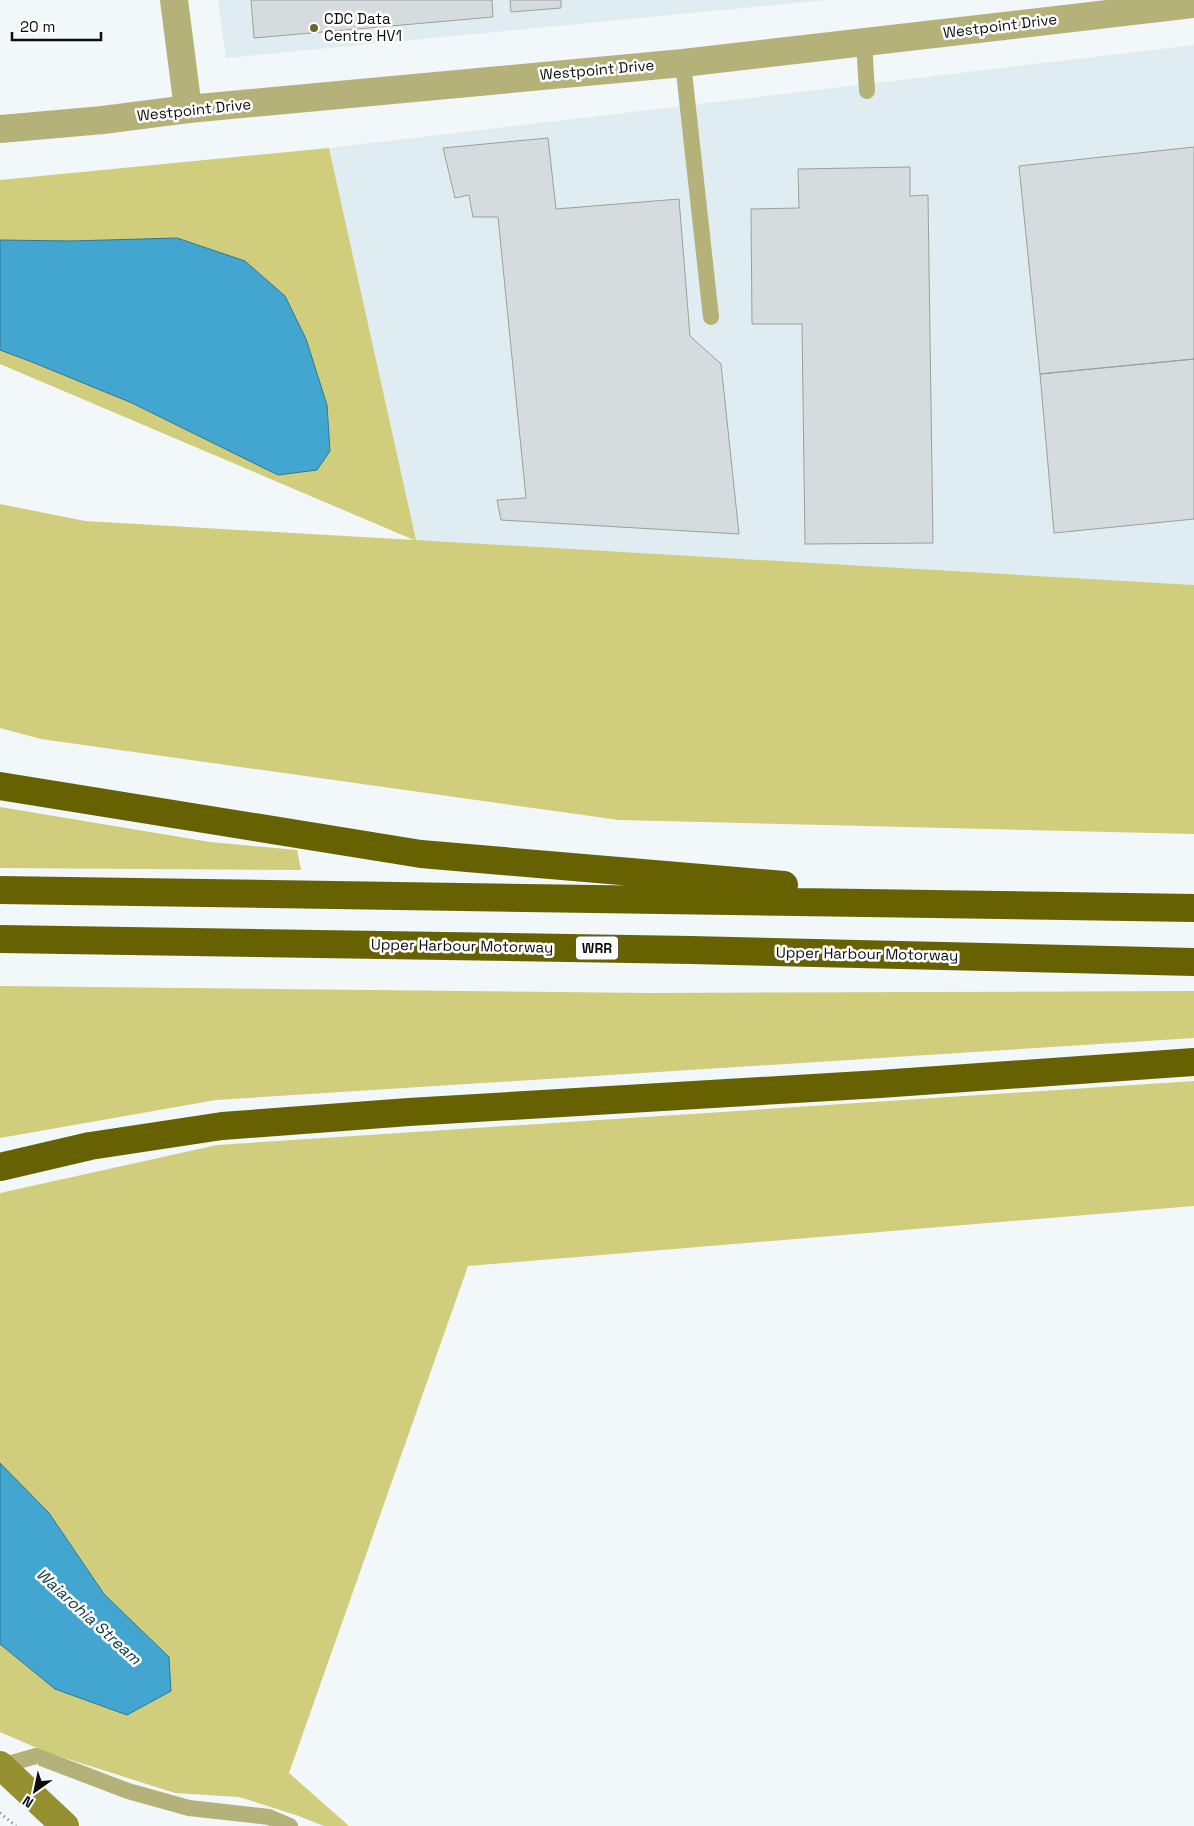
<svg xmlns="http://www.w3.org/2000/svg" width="1194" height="1826" font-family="'Space Grotesk',sans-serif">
  <rect width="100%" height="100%" fill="#f2f7f9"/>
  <path fill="#dfecf2" d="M218,0H827L226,58Z
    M1194,45V585L416,540L329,148Z"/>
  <path fill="#d0cd7c" d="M329,148L416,540L1194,585V834L619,820L41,739L0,728V504L85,521L414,540L0,364V180Z
    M0,807L210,842L297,850L301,870L0,868Z
    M0,986L651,993L1194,991V1038L216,1100L0,1138Z
    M1194,1081V1206L468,1266L289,1773L349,1826H324L296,1815L239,1797L175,1793L46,1752L0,1732V1193L217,1145Z"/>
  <path fill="#42a6d1" stroke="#317896" d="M177,238L245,261L285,296L306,339L327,405L330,451L317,470L278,475L132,403L32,362L0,350V240L71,241Z
    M0,1463L49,1513L104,1594L169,1657L171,1691L127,1715L55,1689L0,1644Z"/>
  <path fill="#d6dbdd" stroke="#9b9fa2" d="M251,0H492L493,17L254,38Z
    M510,0H561V8L511,12Z
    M548,138L556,209L679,199L690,336L721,364L739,534L501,520L497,500L526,498L498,217H473L469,195L455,198L443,148Z
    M1194,147V359L1040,374L1019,166Z
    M910,167V196L928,195L933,543L805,544L802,324H752L751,209L799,208L798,169Z
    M1194,359V519L1054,533L1040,374Z"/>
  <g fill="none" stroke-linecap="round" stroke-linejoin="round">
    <path stroke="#737678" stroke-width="3" stroke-dasharray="1 4" stroke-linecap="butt" d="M0,1813L16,1826"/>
    <path stroke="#b4b278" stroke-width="16" d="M864,42L867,91
      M683,63L711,317
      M1,1766L36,1756L128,1791L189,1808L269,1817L290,1826"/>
    <path stroke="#b4b278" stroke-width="28" d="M174,0L188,109"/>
    <path stroke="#b4b278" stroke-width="28" d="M0,129L103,120L188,109L683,63L1194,4"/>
    <path stroke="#95902f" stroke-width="28" d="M0,1765L65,1826"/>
    <path stroke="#666101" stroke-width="28" d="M0,786L421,854L784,885
      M0,890L1194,908
      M0,939L691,950L1194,962
      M0,1167L90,1146L222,1126L409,1112L880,1084L1194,1062"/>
  </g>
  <circle fill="#686632" stroke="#fff" stroke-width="2" cx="314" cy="28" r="5"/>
  <g text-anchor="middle" stroke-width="5" stroke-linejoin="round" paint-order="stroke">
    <rect fill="#fff" stroke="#545556" stroke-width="1" x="576" y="936.5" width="42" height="23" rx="4"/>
    <g font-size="14" font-weight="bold" fill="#0a0c0d">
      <text x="597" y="953">WRR</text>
    </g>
    <g font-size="15" fill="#0a0c0d" stroke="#fff" text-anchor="start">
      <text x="324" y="24">CDC Data<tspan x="324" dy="17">Centre HV1</tspan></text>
    </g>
    <g font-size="15" fill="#0a0c0d" stroke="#fff">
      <text transform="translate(1000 26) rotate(-7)" y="5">Westpoint Drive</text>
      <text transform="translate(597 70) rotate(-5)" y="5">Westpoint Drive</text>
      <text transform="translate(194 110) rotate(-6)" y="5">Westpoint Drive</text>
      <text transform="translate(462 946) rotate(1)" y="5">Upper Harbour Motorway</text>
      <text transform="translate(867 954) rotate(1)" y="5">Upper Harbour Motorway</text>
    </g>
    <g font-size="16" font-style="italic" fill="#063446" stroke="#fff">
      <text transform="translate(89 1616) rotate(42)" y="6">Waiarohia Stream</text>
    </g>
  </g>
  <g transform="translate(35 1791) rotate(213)" stroke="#ffffff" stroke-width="4" paint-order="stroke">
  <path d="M0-4L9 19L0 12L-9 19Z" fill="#0a0c0d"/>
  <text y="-8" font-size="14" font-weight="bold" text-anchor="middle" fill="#0a0c0d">N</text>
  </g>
  <path d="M12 32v8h89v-8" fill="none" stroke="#0a0c0d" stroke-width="2.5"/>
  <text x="20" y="32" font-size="15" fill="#0a0c0d" stroke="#ffffff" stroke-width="4" paint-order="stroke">20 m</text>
</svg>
